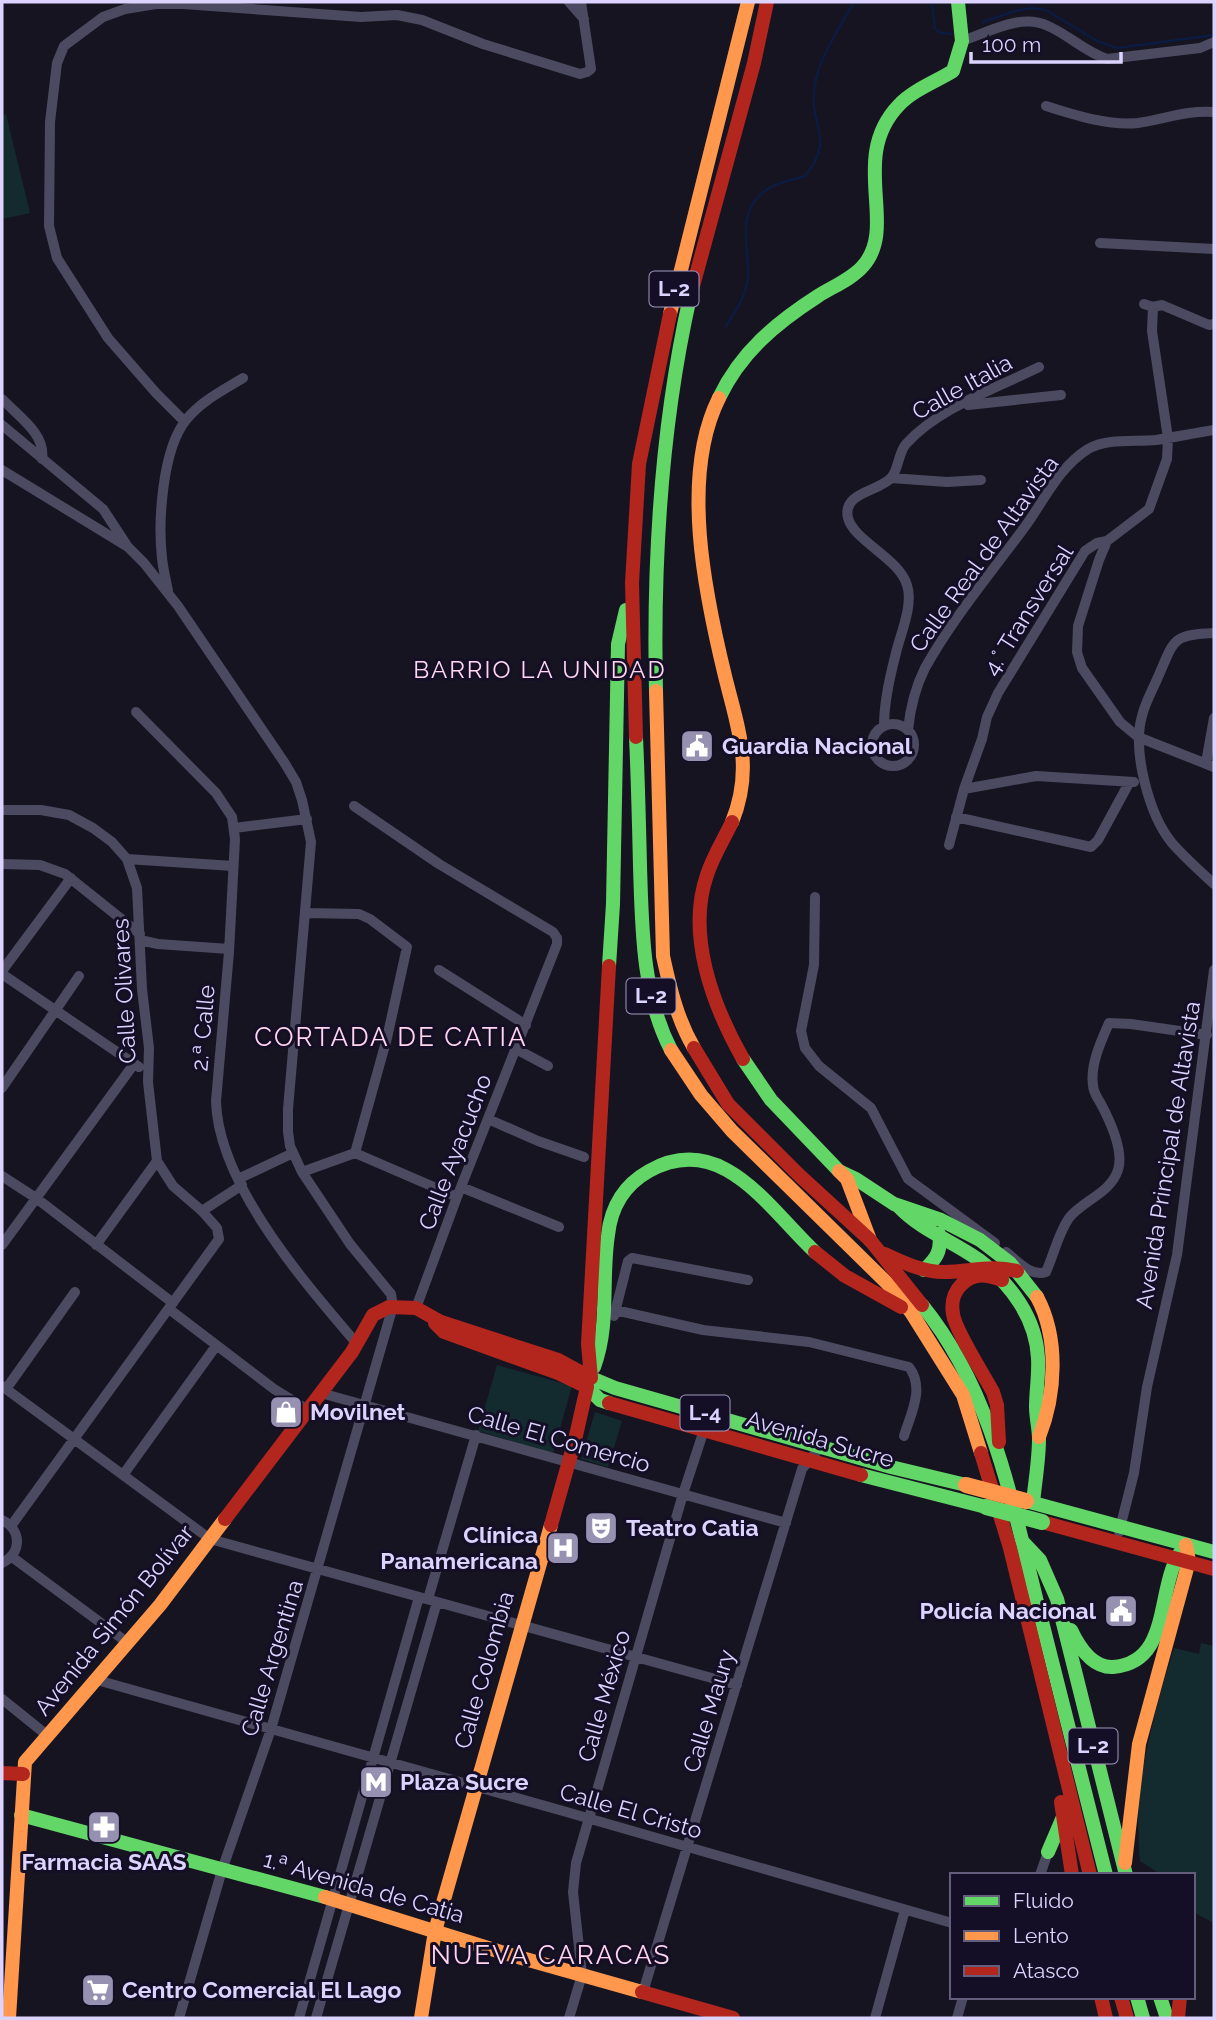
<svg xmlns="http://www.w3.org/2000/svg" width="1216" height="2020" font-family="Raleway,sans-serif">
  <rect width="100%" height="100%" fill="#171421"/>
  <path fill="#132b2e" d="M6,114L30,213L2,219V115Z
    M497,1365L572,1386L553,1453L478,1431Z
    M595,1412L622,1421L608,1467L581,1459Z
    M1201,1643L1214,1646V1923L1193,1912V1875H1162L1140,1861C1139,1847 1138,1832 1138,1818C1141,1759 1157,1703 1174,1648L1199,1654Z"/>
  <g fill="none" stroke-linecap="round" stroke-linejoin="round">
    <path stroke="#0b1b41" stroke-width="2.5" d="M932,2L935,29L941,33L952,34
      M983,22L1015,11L1033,8L1046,10L1097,41L1117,48L1214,35
      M726,326C736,311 746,296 748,277C749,250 737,216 760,195C772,183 790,181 805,176C837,137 807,125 815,84C820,56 840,27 854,2"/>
    <path stroke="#4c4a61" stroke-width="10" d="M569,2L584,19
      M962,41C989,32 1021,13 1048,26C1069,35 1085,52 1107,59L1200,48L1214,42
      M1046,106C1075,115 1107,126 1138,123C1165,119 1187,110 1214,112
      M1100,243L1214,249
      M1153,307L1162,305L1209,325L1214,324
      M2,399C18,416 46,434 42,459
      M968,405L1061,395
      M184,421L156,393L108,338L57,258L49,226L50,122L57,63L64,46L103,17L125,9L156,4H183L361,17L397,15L422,20L483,44L580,74L587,72L591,69L581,2
      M2,425L103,509L126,544
      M2,470L128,547L144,563L178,606L284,762L296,782L302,800L311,842L288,1109V1132L290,1146L302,1172L350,1244L391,1294L393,1306L271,1729L222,1870L179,2018
      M891,478L947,482L981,480
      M1107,541L1099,560L1078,626L1077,652L1082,668L1120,722L1138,737L1214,767
      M168,591C166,580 163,569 162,558C158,522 162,450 186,420C201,401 222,391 243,378
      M1214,633C1171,635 1175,639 1158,677C1153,689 1145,703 1142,716C1132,751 1149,815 1172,843C1185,858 1200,871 1214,884
      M136,712L216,793L232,817L235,839L229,952L216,1101C218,1184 305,1283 357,1344
      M872 745a21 21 0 1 1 42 0a21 21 0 1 1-42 0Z
      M884,726C884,703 889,680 895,657C899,637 914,606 907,585C899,558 854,541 848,518C842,492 878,492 891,478C899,469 898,453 906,444C938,408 997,388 1039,367
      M908,730C910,710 916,686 925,668C953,618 990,574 1024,528C1044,501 1058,468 1088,449C1107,438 1134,442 1156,440C1175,437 1195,433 1214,430
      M1206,763L1214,718
      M964,789L1036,776L1134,782
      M354,806L439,864L553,932L557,938V944L457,1197L416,1308
      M2,810H41L69,815L93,828L112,842L127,859L137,888L142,989L149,1048L148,1082L157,1161L173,1186L202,1211L217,1228L219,1239L11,1526
      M956,817L1091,847L1098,840L1129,783
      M234,828L307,819
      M949,845L964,789L982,739L987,717L998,693L1085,551L1097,543L1107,541L1149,509L1167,459L1168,438L1152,331L1153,307L1144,304
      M127,859L233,866
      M2,864L40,865L65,874L140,934
      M815,897L814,965L801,1031L805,1048L819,1066L871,1108L908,1179L995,1243
      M305,913L359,914L370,919L407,947L387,1038L355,1153
      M140,940L158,944L229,949
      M439,970L526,1025
      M2,971L71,878
      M2,974L139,1067
      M516,1049L548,1066
      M2,1088L79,976
      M488,1119L538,1141L584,1157
      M302,1172L355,1153L457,1197
      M2,1176L36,1198L173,1303
      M238,1179L293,1153
      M461,1187L559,1227
      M202,1211L242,1185
      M2,1245L134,1064
      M96,1245L157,1161
      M1006,1252C1018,1261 1030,1277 1046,1272C1054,1254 1058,1234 1069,1218C1083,1200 1110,1194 1118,1170C1124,1151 1110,1121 1101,1104C1097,1097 1093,1092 1093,1085C1090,1065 1101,1041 1109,1023L1131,1024L1207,1035
      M169,1309L274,1389L308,1410
      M615,1310L703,1330L809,1342L909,1367C925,1388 911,1413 904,1436
      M614,1316L628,1261L632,1258L748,1280
      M2,1386L210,1539L737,1685
      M6,1389L75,1292
      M321,1393L786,1523
      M123,1475L216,1346
      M2,1520C22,1530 22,1553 2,1563
      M1119,1532L1134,1473L1147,1387L1177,1255L1214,970
      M12,1557L128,1643
      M428,1599L476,1435
      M97,1680L563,1811L952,1923
      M2,1699L48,1736
      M1040,1875L1048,1852
      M643,1992L802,1469L821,1446
      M299,2018L419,1597
      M316,2018L437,1602
      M569,2018L582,1975L573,1892L576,1863L683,1494L704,1430
      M875,2018L905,1910
      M957,2018L963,1997"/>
    <path stroke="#63d668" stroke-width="14" d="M719,398C741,352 776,323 818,296C832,287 852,279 863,266C899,226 848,158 899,105C913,90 935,82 953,71L962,41L958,2
      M656,691C653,559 661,426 690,297
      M636,737C638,780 639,823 640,866C642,928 642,994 671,1050
      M609,966L613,904L618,644L626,610
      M743,1059L771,1100L839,1171L856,1179L894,1204L941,1220L980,1240L1010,1263L1037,1297
      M899,1207C922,1231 953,1241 979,1260C1011,1284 1036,1318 1038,1358C1039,1375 1036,1391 1036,1407C1036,1418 1039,1428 1039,1439C1039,1460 1035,1482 1033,1503
      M924,1270C936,1259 942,1251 939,1234
      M922,1305C992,1391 1012,1502 1038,1606C1061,1696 1083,1785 1106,1875
      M594,1367C610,1324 601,1280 608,1235C611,1207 624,1185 649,1171C722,1130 769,1209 815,1252
      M609,1403L600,1400L587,1387L591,1378L615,1388L891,1467L966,1485
      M861,1475L986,1507
      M1026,1501L1214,1552
      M1023,1542L1040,1560L1057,1599L1126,1875
      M1071,1630C1079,1647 1092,1668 1113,1667C1176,1662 1153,1579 1186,1545
      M21,1815L325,1897
      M1048,1852L1063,1817
      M1137,1997L1143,2018
      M1160,1997L1167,2018"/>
    <path stroke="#ff974d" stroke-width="14" d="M670,314L748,2
      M719,398C680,476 705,594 725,676C738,729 754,768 732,822
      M656,691L663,956C670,988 677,1019 694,1048
      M671,1050L701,1095L732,1131L887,1283L911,1312L963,1395L981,1453
      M839,1171L847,1179L870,1240
      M1037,1297C1059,1338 1056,1394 1039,1437
      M1125,1863L1139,1744L1189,1561L1186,1545
      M325,1897L504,1953L642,1992
      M9,2018L25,1762L160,1605L225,1519
      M421,2018L435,1931L551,1525"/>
    <path stroke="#b3261e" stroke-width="14" d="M690,297L754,63L767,2
      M636,737L632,583L639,464L670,314
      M732,822C724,839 713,856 707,875C686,935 713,1006 743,1059
      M694,1048L728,1104L799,1175L870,1240L922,1305
      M815,1252L845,1276L901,1307
      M885,1254C904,1263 923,1272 944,1272C971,1272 989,1264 1017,1271
      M435,1323L444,1332L558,1373L587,1387L575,1440L551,1525
      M591,1378L588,1344L609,966
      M609,1403L861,1475
      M999,1442L997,1405L993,1392C984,1375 955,1330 953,1314C951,1302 953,1293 962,1284C975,1272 987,1275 1002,1280
      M981,1453L1010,1548L1090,1875
      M225,1519L352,1352L373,1315L389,1307L416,1308L441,1322L558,1360L591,1378
      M1042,1522L1214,1569
      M2,1773L23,1774
      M1061,1802L1072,1875
      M642,1992L733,2018
      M1101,1997L1106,2018
      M1121,1997L1127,2018
      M1178,2018L1180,1997"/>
    <path stroke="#63d668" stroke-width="16" d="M986,1507L1042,1522"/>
    <path stroke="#ff974d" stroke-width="16" d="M966,1485L1026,1501"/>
  </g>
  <defs>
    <g id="civic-square" transform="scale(1.75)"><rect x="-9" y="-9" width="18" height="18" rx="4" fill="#9791b1" stroke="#140f26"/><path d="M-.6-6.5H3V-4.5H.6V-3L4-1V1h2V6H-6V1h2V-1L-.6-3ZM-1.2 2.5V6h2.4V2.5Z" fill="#fff"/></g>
    <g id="shop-square" transform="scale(1.75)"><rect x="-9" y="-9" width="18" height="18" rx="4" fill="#9791b1" stroke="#140f26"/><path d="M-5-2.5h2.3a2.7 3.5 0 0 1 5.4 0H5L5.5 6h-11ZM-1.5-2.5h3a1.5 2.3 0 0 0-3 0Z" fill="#fff"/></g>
    <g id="theatre-square" transform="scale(1.75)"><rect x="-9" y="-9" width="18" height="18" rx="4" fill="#9791b1" stroke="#140f26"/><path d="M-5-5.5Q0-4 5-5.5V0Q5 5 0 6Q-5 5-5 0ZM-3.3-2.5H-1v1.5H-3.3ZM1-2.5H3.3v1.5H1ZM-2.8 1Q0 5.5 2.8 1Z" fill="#fff"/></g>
    <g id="hospital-square" transform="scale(1.75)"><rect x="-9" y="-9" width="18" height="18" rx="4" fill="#9791b1" stroke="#140f26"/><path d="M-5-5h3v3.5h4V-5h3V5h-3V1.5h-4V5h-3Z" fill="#fff"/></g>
    <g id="metro-square" transform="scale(1.75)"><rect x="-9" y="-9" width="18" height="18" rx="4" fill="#9791b1" stroke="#140f26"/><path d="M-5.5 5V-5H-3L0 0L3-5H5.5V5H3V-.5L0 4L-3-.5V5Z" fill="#fff"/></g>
    <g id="pharmacy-square" transform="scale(1.75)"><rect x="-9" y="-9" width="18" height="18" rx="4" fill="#9791b1" stroke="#140f26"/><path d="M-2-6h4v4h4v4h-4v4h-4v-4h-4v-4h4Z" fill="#fff"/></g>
    <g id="supermarket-square" transform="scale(1.75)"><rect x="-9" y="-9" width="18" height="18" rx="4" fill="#9791b1" stroke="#140f26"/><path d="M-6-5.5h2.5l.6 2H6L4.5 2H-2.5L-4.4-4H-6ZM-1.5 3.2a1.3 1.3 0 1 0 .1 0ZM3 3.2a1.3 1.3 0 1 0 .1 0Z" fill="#fff"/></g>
  </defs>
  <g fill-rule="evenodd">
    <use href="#civic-square" x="697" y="746"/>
    <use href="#shop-square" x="286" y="1412"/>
    <use href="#theatre-square" x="601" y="1528"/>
    <use href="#hospital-square" x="563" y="1548"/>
    <use href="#civic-square" x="1121" y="1611"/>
    <use href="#metro-square" x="376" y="1782"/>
    <use href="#pharmacy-square" x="104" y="1827"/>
    <use href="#supermarket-square" x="98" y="1990"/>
  </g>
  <g text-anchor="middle" stroke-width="6" stroke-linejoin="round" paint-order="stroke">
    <g fill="#140f26" stroke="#a099be" stroke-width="2">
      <rect x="649.5" y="271.5" width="49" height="35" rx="5"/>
      <rect x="626.5" y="978.5" width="49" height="35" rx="5"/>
      <rect x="680.5" y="1395.5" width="49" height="35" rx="5"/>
      <rect x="1068.5" y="1728.5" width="49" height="35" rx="5"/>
    </g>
    <g font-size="21" font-weight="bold" fill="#dcd4ff">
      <text x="674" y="296">L-2</text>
      <text x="651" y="1003">L-2</text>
      <text x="705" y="1420">L-4</text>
      <text x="1093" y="1753">L-2</text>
    </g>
    <g font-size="23" fill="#dcd4ff" stroke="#140f26">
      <text transform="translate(962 387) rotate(-29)" y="8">Calle Italia</text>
      <text transform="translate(984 554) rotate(-54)" y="8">Calle Real de Altavista</text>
      <text transform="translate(1028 610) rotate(-58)" y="8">4.° Transversal</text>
      <text transform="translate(124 991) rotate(-93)" y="8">Calle Olivares</text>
      <text transform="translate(203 1028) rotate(-85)" y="8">2.ª Calle</text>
      <text transform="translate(455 1152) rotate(-69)" y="8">Calle Ayacucho</text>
      <text transform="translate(1168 1155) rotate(-81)" y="8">Avenida Principal de Altavista</text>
      <text transform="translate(559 1439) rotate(16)" y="8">Calle El Comercio</text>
      <text transform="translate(820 1439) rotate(16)" y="8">Avenida Sucre</text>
      <text transform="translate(114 1620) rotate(-51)" y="8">Avenida Simón Bolívar</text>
      <text transform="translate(272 1658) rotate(-73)" y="8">Calle Argentina</text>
      <text transform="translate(484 1670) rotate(-74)" y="8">Calle Colombia</text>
      <text transform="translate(604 1696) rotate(-74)" y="8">Calle México</text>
      <text transform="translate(709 1711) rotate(-73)" y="8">Calle Maury</text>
      <text transform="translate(631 1811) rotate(16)" y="8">Calle El Cristo</text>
      <text transform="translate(364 1887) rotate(16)" y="8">1.ª Avenida de Catia</text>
    </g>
    <g font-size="23" font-weight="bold" fill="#dcd4ff" stroke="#140f26" text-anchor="start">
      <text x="722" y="754">Guardia Nacional</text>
      <text x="310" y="1420">Movilnet</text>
      <text x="626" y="1536">Teatro Catia</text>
      <text x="538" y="1543" text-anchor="end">Clínica<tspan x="538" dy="26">Panamericana</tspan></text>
      <text x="1096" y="1619" text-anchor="end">Policía Nacional</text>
      <text x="400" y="1790">Plaza Sucre</text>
      <text x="104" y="1870" text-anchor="middle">Farmacia SAAS</text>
      <text x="122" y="1998">Centro Comercial El Lago</text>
    </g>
    <g font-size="24" letter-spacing="2" fill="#ffd6ed" stroke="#140f26">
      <text x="540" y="678">BARRIO LA UNIDAD</text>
    </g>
    <g font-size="26" letter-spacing="2" fill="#ffd6ed" stroke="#140f26">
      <text x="391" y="1046">CORTADA DE CATIA</text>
      <text x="551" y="1964">NUEVA CARACAS</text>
    </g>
  </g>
  <rect width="1216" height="2020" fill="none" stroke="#dcd4ff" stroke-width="7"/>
  <rect x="950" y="1873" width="245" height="126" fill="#140f26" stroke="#645e7d" stroke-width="2"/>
  <rect x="964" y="1896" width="35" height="10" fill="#63d668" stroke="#645e7d" stroke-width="2"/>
  <text x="1013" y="1908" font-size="21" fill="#dcd4ff">Fluido</text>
  <rect x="964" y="1931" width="35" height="10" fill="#ff974d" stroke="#645e7d" stroke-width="2"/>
  <text x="1013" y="1943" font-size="21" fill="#dcd4ff">Lento</text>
  <rect x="964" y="1966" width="35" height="10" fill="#b3261e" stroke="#645e7d" stroke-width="2"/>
  <text x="1013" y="1978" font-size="21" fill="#dcd4ff">Atasco</text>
  <path d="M971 52v10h150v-10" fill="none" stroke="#dcd4ff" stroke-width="3.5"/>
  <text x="982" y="52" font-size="21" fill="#dcd4ff" stroke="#140f26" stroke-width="5" paint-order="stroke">100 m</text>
</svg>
